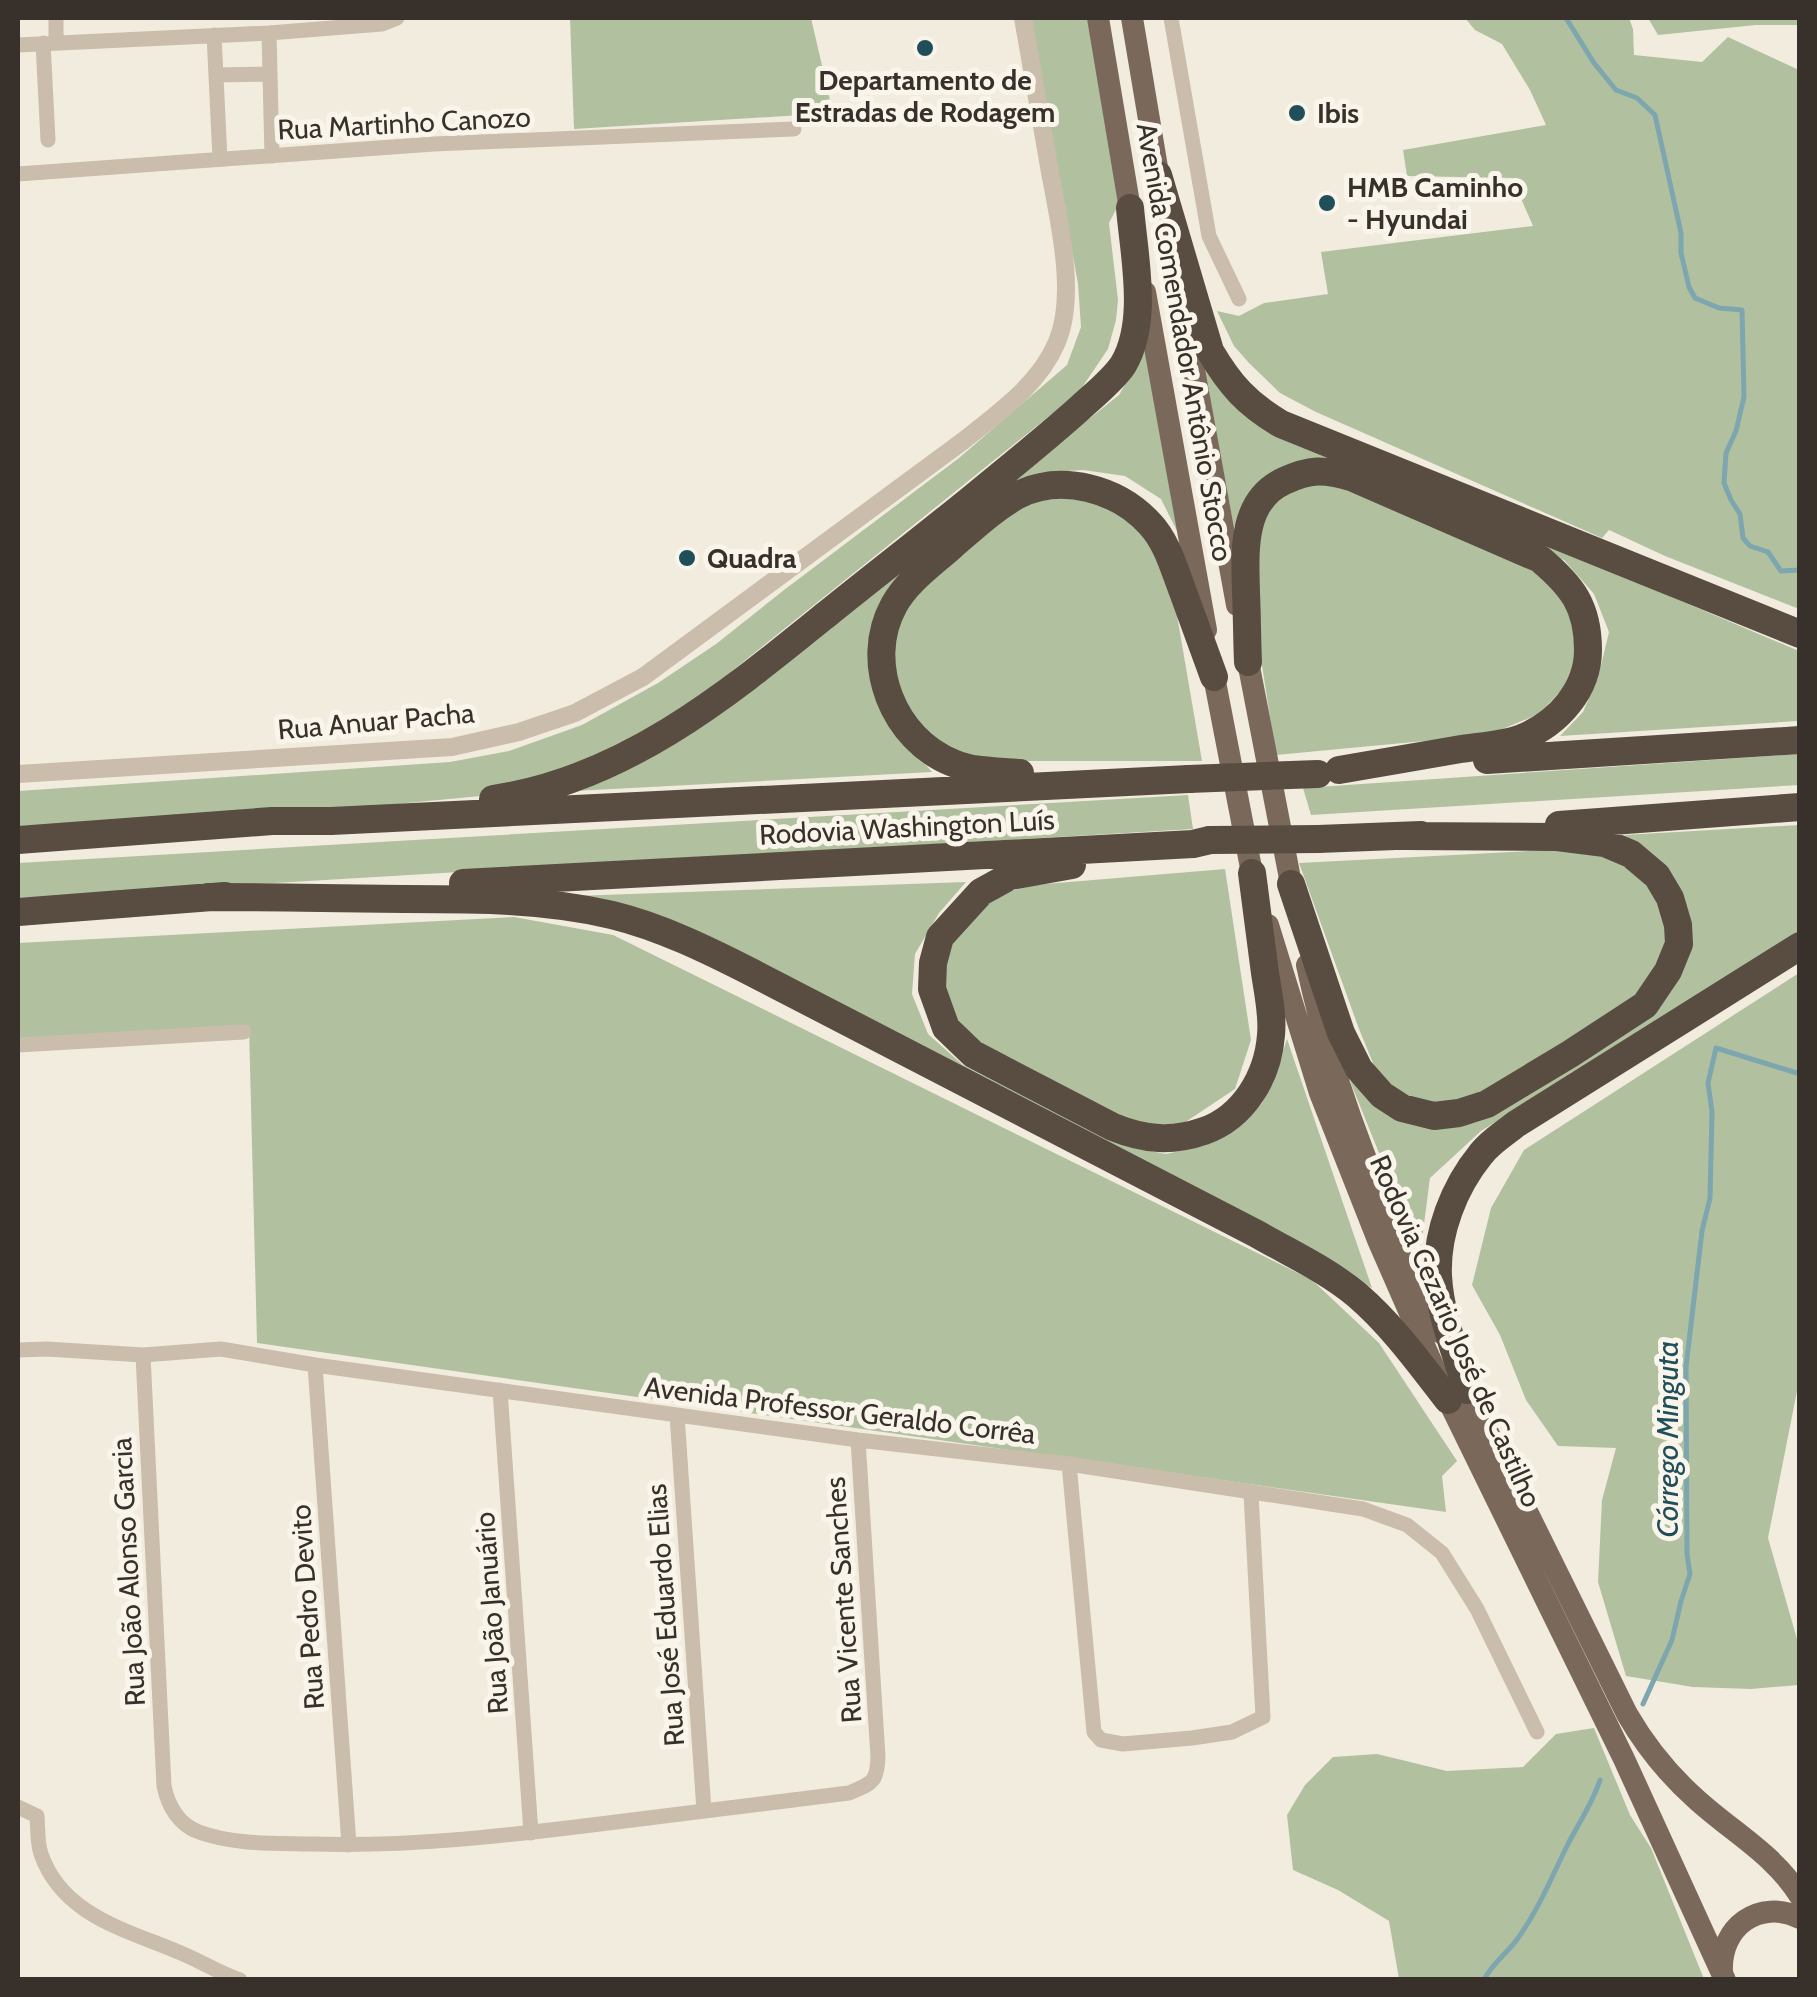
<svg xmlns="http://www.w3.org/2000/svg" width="1817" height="1997" font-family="Cabin,sans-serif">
  <rect width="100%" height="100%" fill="#f2ecdf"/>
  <path fill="#b1c19f" d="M570,18H811L833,113L574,129Z
    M1031,18H1090L1120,202L1109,223L1118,300L1116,320L1108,349L1079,392L671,720L609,754L491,795L334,810L18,826V791L450,762L509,751L582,725L658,683L716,644L784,590L959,458L1067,365L1081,327L1078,284Z
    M1465,18H1629L1633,29L1634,55L1702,62L1728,37L1799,70V609L1665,556L1609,530L1602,538L1316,412L1280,393L1249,363L1234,346L1217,311L1239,316L1264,303L1328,294L1321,252L1533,226L1512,178L1407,176L1403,150L1546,125L1530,90L1502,44L1475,30Z
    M1648,18H1799V25H1756L1658,35Z
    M1148,344L1180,537L1161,499L1125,476L1083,470L1037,473L890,591L901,736L932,772L575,791L656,751L712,719L1119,395Z
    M1202,361L1269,426L1799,651V721L1560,736L1583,712L1598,678L1609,632L1594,594L1564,560L1346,465L1260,483L1234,527Z
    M1332,481L1515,561L1548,580L1573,612L1578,646L1569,682L1539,714L1488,735L1276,755L1259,646L1254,543L1263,514L1296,487Z
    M1043,495L1095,499L1131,516L1158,550L1174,598L1202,761H978L932,744L905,712L895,679L894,624L922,583L1001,517Z
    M1799,754V785L1311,815L1303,788Z
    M1188,795L1193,829L18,898V863Z
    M1799,825V935L1481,1131L1430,1178L1420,1255L1350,1081L1397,1116L1437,1125L1476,1122L1656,1010L1675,982L1651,855L1624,835Z
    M1569,849L1601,852L1628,864L1650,884L1664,908L1669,938L1641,997L1480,1098L1442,1105L1402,1098L1375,1068L1359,1029L1299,863Z
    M1225,869L1251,1040L1235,1089L1184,1123L1130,1127L961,1038L935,997L939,951L985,898L1033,885Z
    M966,882L939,913L915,954L912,994L928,1034L963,1065L1129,1147L1166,1154L1207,1145L1239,1126L1262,1103L1275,1076L1287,1039L1372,1288L703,940L574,896Z
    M514,917L613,935L1312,1280L1379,1343L1457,1461L1442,1476L1446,1512L257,1343L249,1026L18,1038V943Z
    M1799,973V1381L1768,1538L1799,1646V1685L1751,1689L1693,1687L1626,1676L1598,1582L1602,1500L1616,1448L1558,1446L1526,1400L1500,1335L1472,1285L1491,1208L1524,1150Z
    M1594,1728L1630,1815L1651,1848L1704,1979H1399L1389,1921L1338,1890L1293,1870L1287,1815L1305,1785L1333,1757L1377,1754L1447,1771L1523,1767L1556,1734Z"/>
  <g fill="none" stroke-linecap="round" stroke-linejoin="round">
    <path stroke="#7ea6af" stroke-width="5" d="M1566,18L1594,63L1616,90L1637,98L1655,115L1681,233V253L1689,287L1695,298L1719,308L1742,310L1744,397L1736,431L1726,453L1724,483L1731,500L1740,514L1743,538L1750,546L1768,552L1781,571L1800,570
      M1643,1704L1672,1640L1681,1601L1690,1574L1687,1554L1686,1367L1702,1231L1710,1198L1712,1112L1708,1083L1716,1048L1800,1074
      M1484,1980C1492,1963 1508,1953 1518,1938C1539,1909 1553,1874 1569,1842C1580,1821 1593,1802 1600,1780"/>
    <path stroke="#cabdab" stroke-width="15" d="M56,18V42
      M1171,18L1209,236L1239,299
      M269,33L272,156
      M214,35L220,159
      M43,43L48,140
      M18,45L269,33L382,24L397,18
      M216,75L270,74
      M18,174L434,144L794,129
      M18,1045L244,1032
      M18,1350L47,1349L143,1355L221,1349L315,1365L858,1440L1069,1464L1363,1509L1407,1525L1442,1553L1477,1609L1537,1732
      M143,1355L164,1786C168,1806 179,1825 199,1832C234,1845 275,1843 312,1844C409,1847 504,1836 600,1824C683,1814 766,1803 849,1793C872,1783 877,1783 878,1757L858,1440
      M315,1365L349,1845
      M500,1390L531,1833
      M677,1415L704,1811
      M1069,1464L1094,1732L1101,1740L1123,1744L1192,1738L1232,1732L1263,1717L1251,1494
      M18,1807L37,1816C38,1828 37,1843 41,1854C62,1914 123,1929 176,1951C197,1959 217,1972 240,1980"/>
    <path stroke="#cabdab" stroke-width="18" d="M18,774L452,747L519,732L575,713L643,677L963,441C998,413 1039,385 1057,342C1078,292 1057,214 1048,161C1040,113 1031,65 1023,18"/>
    <path stroke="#7a695b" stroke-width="22" d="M1098,18L1132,221
      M1132,18L1161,191
      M1177,277L1237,605
      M1145,292L1206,630
      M1245,646L1294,899
      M1211,661L1252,873L1257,889
      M1268,925L1320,1093L1378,1240L1448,1400L1624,1759L1725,1980
      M1307,965C1334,1094 1386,1214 1441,1333
      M1460,1376L1627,1714C1646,1747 1668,1774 1696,1799C1732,1832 1774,1854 1800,1896
      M1722,1971C1720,1927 1759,1898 1800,1918"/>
    <path stroke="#594c41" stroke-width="28" d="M1158,175L1210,351C1230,385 1247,404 1281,424L1800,634
      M1248,662C1247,639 1247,615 1246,592C1245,552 1241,501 1284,481C1310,469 1324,469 1351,477L1540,559C1572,586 1588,606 1588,650C1588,690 1558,723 1522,738C1504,745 1481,746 1461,749C1420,756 1380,763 1339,770
      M1487,760L1800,740
      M1020,773C998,771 974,772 953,763C894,740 862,663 894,605C907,581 932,564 952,546C973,528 994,508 1018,495C1062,473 1118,489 1150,524C1167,542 1174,569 1183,592C1193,620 1204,649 1214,677
      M493,799C624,780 727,695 827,614C874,576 922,539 970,500C1007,470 1044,440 1080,408C1094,395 1113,380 1123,365C1149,322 1134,256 1130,208
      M1559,825L1800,807
      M1318,839L1421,835
      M18,840L272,821H331L1189,779
      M1072,865L1010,876L981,892L940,937L933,963L932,989L946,1028L973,1054L1113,1127C1145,1140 1172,1142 1204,1131C1244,1117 1268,1076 1271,1035C1273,1015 1268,993 1265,973C1261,940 1256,906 1252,873
      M463,883L1193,844L1210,840
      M1291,884L1341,1033L1359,1069L1382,1095L1402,1108L1434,1116L1459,1113L1487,1104L1570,1054L1645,1005L1668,971L1679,944L1678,925L1670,898L1657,876L1631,854L1605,843L1557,837L1405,836
      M208,897C274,897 340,898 407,899C475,899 544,899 612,915C661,927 708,950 753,973L1257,1234C1290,1253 1327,1270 1357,1295C1392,1325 1420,1364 1448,1400
      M18,912L225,896
      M1467,1390C1456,1353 1440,1315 1438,1276C1436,1233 1454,1187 1481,1154C1490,1142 1505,1133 1516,1124L1800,946"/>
    <path stroke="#594c41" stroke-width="28" d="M1189,779L1318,774
      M1210,840L1318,839"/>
  </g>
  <g fill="#204e59" stroke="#faf5eb" stroke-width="4">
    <circle cx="925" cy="48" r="10"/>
    <circle cx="1297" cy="113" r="10"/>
    <circle cx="1327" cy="203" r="10"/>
    <circle cx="687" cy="558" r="10"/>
  </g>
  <g text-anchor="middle" stroke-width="10" stroke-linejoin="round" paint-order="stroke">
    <g font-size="28" font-weight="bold" fill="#38302a" stroke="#faf5eb" text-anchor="start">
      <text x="925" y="90" text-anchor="middle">Departamento de<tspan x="925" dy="32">Estradas de Rodagem</tspan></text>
      <text x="1317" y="123">Ibis</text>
      <text x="1347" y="197">HMB Caminho<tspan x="1347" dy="32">- Hyundai</tspan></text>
      <text x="707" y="568">Quadra</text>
    </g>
    <g font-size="28" fill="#38302a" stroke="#faf5eb">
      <text transform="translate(404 123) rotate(-3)" y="10">Rua Martinho Canozo</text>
      <text transform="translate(1185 342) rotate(80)" y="10">Avenida Comendador Antônio Stocco</text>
      <text transform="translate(376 721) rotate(-5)" y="10">Rua Anuar Pacha</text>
      <text transform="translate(907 827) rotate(-3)" y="10">Rodovia Washington Luís</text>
      <text transform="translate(1456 1331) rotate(66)" y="10">Rodovia Cezario José de Castilho</text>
      <text transform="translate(840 1410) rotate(7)" y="10">Avenida Professor Geraldo Corrêa</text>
      <text transform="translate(128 1572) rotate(-93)" y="10">Rua João Alonso Garcia</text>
      <text transform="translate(843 1600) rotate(-94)" y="10">Rua Vicente Sanches</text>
      <text transform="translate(307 1607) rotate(-94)" y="10">Rua Pedro Devito</text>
      <text transform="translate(491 1613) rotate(-94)" y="10">Rua João Januário</text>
      <text transform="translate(665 1615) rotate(-94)" y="10">Rua José Eduardo Elias</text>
    </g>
    <g font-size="30" font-style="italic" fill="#204e59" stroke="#faf5eb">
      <text transform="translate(1668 1439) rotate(-90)" y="10">Córrego Minguta</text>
    </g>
  </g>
  <rect width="1817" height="1997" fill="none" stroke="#38302a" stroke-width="40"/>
</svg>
